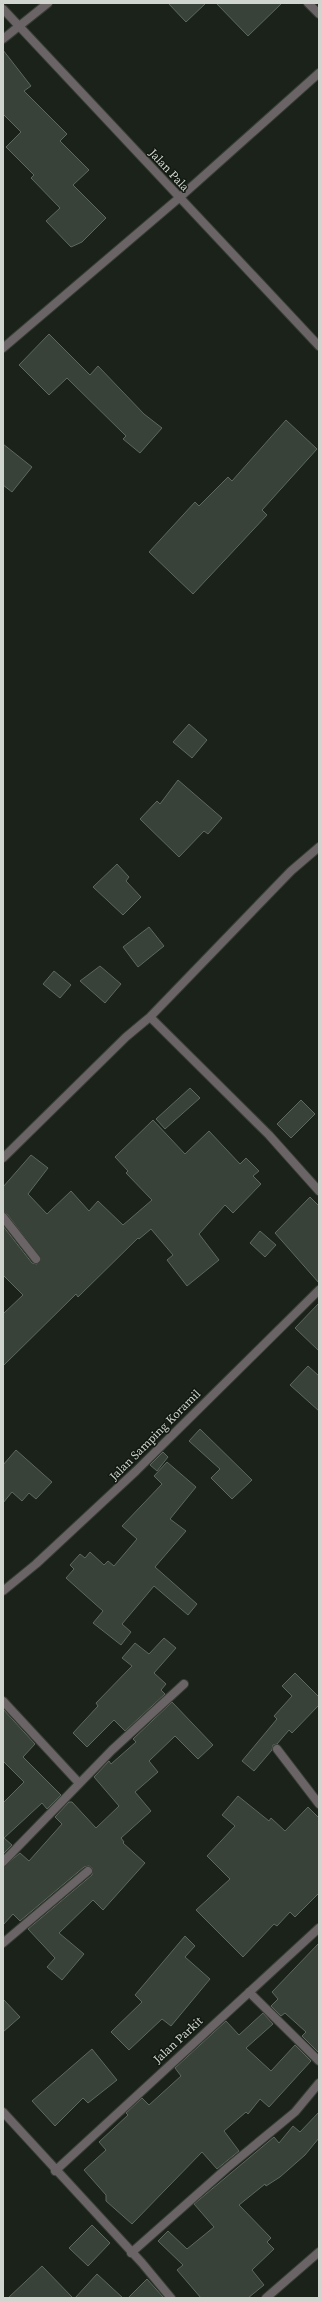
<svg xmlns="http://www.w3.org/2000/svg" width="322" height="2301" font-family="'Source Serif 4',serif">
  <rect width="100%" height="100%" fill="#1a2219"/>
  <path fill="#394238" stroke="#5e685e" d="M168,3H206L186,22Z
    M216,3H282L248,36Z
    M3,50L31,86L24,91L67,134L60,141L89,170L73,185L106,218L82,242L71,247L46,221L60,208L31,178L34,175L6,147L21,132L3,114Z
    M49,334L90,375L98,366L144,414L162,428L140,453L123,439L126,436L67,378L49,395L19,365Z
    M286,420L317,449L262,510L267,515L193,594L149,552L195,502L199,506L228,477L232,481Z
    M3,444L32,467L12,492L3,485Z
    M189,724L207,740L192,758L173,742Z
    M178,780L222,818L208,834L204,831L179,857L140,819L157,801L160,804Z
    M117,864L129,877L126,881L141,897L123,915L93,887Z
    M149,927L164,946L138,967L123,947Z
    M100,966L121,984L105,1003L80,981Z
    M54,971L71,985L60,998L43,984Z
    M190,1088L200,1098L165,1129L156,1119Z
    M301,1100L315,1114L291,1138L277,1124Z
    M153,1120L185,1154L209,1131L240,1164L246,1158L259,1171L253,1176L261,1184L233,1213L225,1205L199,1234L219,1260L187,1286L167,1260L173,1255L151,1229L139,1239L138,1238L78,1297L76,1294L3,1366V1314L23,1295L3,1275V1226L32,1263L37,1264L41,1259L7,1214L3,1212V1187L31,1155L48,1168L28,1194L47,1214L71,1191L89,1211L98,1201L123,1225L152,1200L126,1173L128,1171L115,1157Z
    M310,1197L319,1206V1283L275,1233Z
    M260,1231L276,1245L265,1257L250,1243Z
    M319,1303V1351L295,1328Z
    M308,1366L319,1376V1411L290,1385Z
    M200,1429L252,1480L232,1499L211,1478L220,1469L189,1441Z
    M16,1450L52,1482L36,1499L29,1493L22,1501L12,1492L3,1503V1465Z
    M163,1452L168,1457L157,1471L150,1465Z
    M167,1462L196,1487L170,1519L186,1531L155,1567L197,1604L188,1615L154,1586L122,1624L131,1632L121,1645L93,1623L103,1611L66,1578L74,1569L70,1565L80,1554L85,1558L90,1552L104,1565L108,1561L114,1566L137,1539L122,1526L162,1484L154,1476Z
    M164,1638L176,1648L154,1673L166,1684L161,1690L165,1694L125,1731L114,1720L87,1747L73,1733L98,1706L96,1703L132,1666L122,1658L135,1643L149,1654Z
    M295,1673L319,1697V1705L292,1733L289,1730L277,1744L273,1745L272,1750L254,1771L242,1761L277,1719L274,1716L292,1696L282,1686Z
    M172,1702L213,1745L198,1759L175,1736L149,1761L158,1772L135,1792L151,1811L121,1838L124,1842L123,1843L145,1863L103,1910L93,1900L59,1933L84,1954L62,1980L47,1967L55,1958L28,1929L92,1875V1868L89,1866L84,1867L20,1921L13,1914L3,1925V1867L20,1853L29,1861L62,1824L55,1817L69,1802H72L96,1828L119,1806L94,1777L109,1761L111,1764L136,1742L133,1739Z
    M3,1709L35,1744L23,1757L61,1795L47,1809L42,1803L4,1838L12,1845L3,1854V1803L24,1782L3,1761Z
    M238,1796L269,1821L271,1818L285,1831L308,1807L319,1818V1893L295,1917L290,1912L277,1926L274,1924L243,1957L196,1910L230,1879L207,1856L235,1826L222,1815Z
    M185,1936L195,1946L185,1957L210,1979L171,2026L162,2019L129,2050L111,2032L142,2002L135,1995Z
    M319,1943V2053L302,2036L306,2032L285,2013L281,2016L271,2006L278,1999L272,1992Z
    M3,1999L20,2017L3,2032Z
    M263,2013L273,2024L246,2048L271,2071L295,2045L311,2061L269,2107L260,2099L248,2114L246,2112L224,2131L239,2151L217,2169L202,2152L132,2224L106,2201V2195L84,2170L106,2150L99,2142L128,2115L126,2113L142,2098L149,2105L181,2076L175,2068L226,2021L239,2035Z
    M92,2049L117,2080L88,2103L83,2098L55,2126L32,2101Z
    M319,2112V2138L305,2155L280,2177L266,2186L265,2184L239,2205L271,2238L267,2242L274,2249L252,2270L264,2285L248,2298H201L177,2270L183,2265L158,2241L168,2231L187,2249L214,2227L194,2204L274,2137L279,2143L293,2126L300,2132Z
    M92,2225L110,2243L88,2266L69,2248Z
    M42,2266L73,2298H8Z
    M97,2274L123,2298H75Z
    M147,2279L164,2298H128Z"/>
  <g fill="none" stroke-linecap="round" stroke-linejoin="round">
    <g stroke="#373f36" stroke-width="10">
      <path id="minor" d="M308,3L319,14
        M3,9L319,346
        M3,39L48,3
        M3,348L179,198L319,73
        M150,1017L269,1135L319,1191
        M3,1158L126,1037L150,1017L291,871L319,847
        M3,1217L36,1259
        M3,1591L36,1564L136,1471L319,1290
        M3,1701L79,1783
        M277,1749L319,1804
        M3,1862L112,1750L184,1684
        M3,1943L88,1871
        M249,1992L319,2061
        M3,2112L142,2263L171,2298
        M55,2171L319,1928
        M131,2253L227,2168L295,2112L319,2083
        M266,2298L319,2252"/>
    </g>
    <use href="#minor" stroke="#6b6466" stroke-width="8"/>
  </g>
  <g text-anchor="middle" stroke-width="3" stroke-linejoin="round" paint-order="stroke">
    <g font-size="12" fill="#d0d5cf" stroke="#111910">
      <text transform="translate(169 170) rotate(47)" y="4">Jalan Pala</text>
      <text transform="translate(155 1435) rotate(-45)" y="4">Jalan Samping Koramil</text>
      <text transform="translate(178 2040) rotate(-43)" y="4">Jalan Parkit</text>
    </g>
  </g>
  <rect width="322" height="2301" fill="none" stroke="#d0d5cf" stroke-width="8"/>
</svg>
